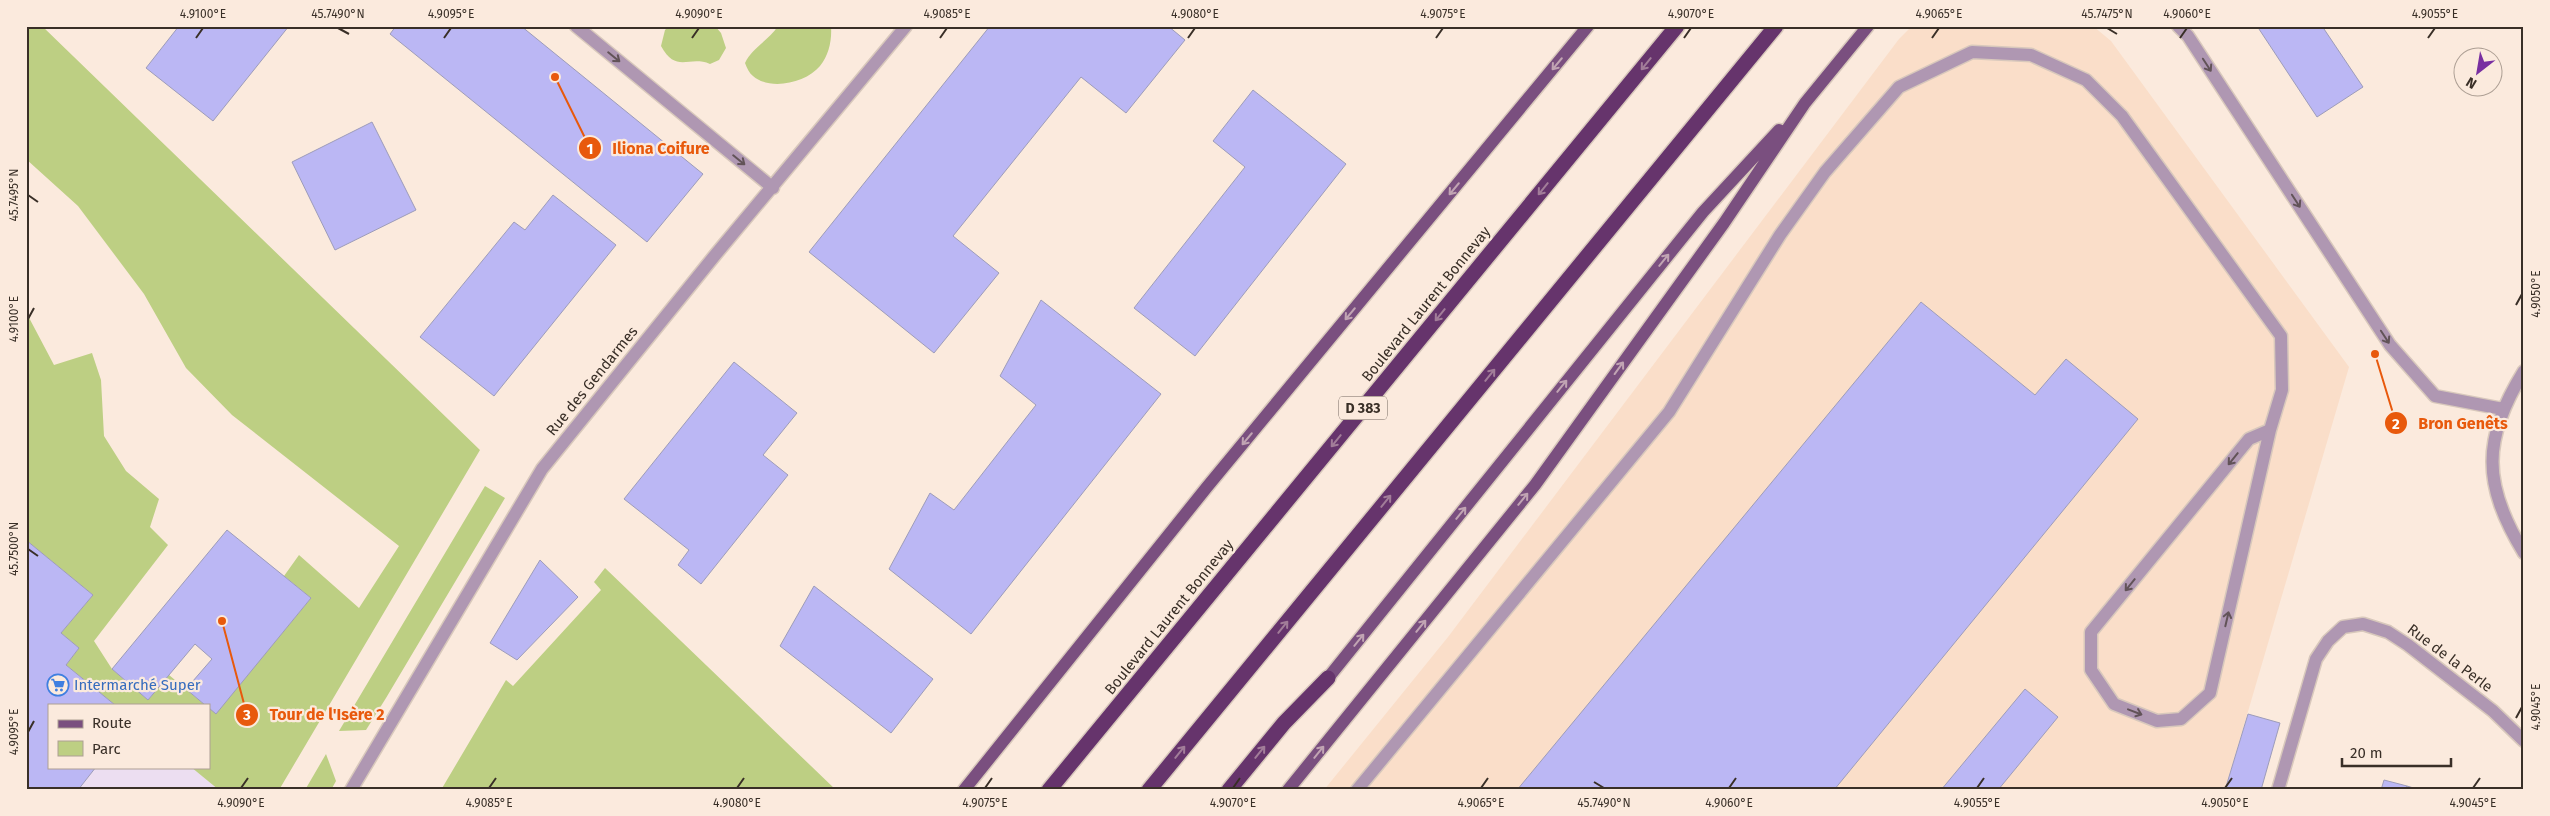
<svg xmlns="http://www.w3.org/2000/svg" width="2550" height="816" font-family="'Fira Sans',sans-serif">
  <rect width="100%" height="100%" fill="#fbeadd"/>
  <path fill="#ecdef1" d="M26,540L93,595L61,633L79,648L115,705H49V767H192L219,790H26Z"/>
  <path fill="#fadec9" d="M1912,26H2093L2111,41L2349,367L2225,790H1324L1448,637L1899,39Z"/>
  <path fill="#bdcf83" d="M26,26H42L480,450L279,790H219L191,767H209V708L216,713L311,598L284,576L299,555L359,608L399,546L232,415L186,368L144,294L78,206L26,159Z
    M669,26H715L721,33L726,48L719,60L710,64C689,55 676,74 661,46L665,30Z
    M778,26H831C832,40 829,55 820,66C806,83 770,91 753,76C749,73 747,68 745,63C752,48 769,40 778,26Z
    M26,312L54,365L92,353L101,380L104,436L126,471L159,499L150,527L168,545L94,641L112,669L148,700L169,675L205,705H115L66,665L79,648L61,633L93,595L26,540Z
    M485,486L505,498L386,698L366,730L339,731Z
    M605,568L836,790H511L508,787L506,790H441L506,680L513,686L601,590L594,582Z
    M326,754L336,781L331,790H305Z"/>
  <path fill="#bbb7f4" stroke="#9d9cb9" d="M179,26H289L213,121L146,68Z
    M396,26H521L703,174L647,242L390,34Z
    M990,26H1168L1185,40L1126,113L1081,77L953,236L999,273L934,353L809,252Z
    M2257,26H2322L2363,87L2317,117Z
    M1253,90L1346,164L1195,356L1134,308L1245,167L1213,141Z
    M372,122L416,210L335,250L292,162Z
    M553,195L616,245L494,396L420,337L514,222L525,230Z
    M1041,300L1161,394L971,634L889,569L930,493L954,510L1036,405L1000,376Z
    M1921,302L2035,395L2066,359L2138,419L1834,790H1517Z
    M734,362L797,413L763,455L788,475L701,584L678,565L689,550L624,499Z
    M227,530L311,598L216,714L209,708V705H205L186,689L212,659L195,644L148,700L112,669Z
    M26,540L93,595L61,633L79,648L66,665L115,705H49V767H96L78,790H26Z
    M540,560L578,597L517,660L490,643Z
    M814,586L933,679L891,733L780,646Z
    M2025,689L2058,717L1998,790H1941Z
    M2248,714L2280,723L2261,790H2225Z
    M2384,780L2407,786L2406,790H2381Z
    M2407,786L2420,790H2406Z"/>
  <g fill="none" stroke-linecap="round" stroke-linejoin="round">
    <g stroke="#d8c8bc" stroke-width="15">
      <path id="minor" d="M576,26L773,188
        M2178,26L2188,36L2390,345L2435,396L2503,409
        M2524,371C2482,439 2482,484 2524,553
        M351,790L542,469L716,254L906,26
        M1357,790L1669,412L1780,235L1825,172L1899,87L1972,52L2031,55L2086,80L2122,116L2281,336L2282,390L2270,430L2210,693L2181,719L2157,721L2114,704L2091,670V632L2249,439L2270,430
        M2278,790L2316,659L2328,641L2343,627L2363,624L2388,632L2408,645L2493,711L2524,741"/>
    </g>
    <g stroke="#d8c8bc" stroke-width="15">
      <path id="major" d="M1328,678L1703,212L1779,130
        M964,790L1207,487L1588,26
        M1288,790L1535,485L1724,223L1805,103L1868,26"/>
    </g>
    <g stroke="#d8c8bc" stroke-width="18">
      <path id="highway" d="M1049,790L1677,26
        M1149,790L1776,26
        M1229,790L1284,723L1328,678"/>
    </g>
    <use href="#minor" stroke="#af97b2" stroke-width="12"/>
    <use href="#major" stroke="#7a4f7f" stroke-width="12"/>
    <use href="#highway" stroke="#66346c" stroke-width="15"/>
  </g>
  <defs><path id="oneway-shaft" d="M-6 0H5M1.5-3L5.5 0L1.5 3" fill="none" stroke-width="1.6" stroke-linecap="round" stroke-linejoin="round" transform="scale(1.25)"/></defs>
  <g stroke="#625358">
    <use href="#oneway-shaft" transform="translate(614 57) rotate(39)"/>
    <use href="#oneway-shaft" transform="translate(2207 65) rotate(57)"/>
    <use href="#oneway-shaft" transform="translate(739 160) rotate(39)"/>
    <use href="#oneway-shaft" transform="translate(2296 201) rotate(57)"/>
    <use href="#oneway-shaft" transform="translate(2385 337) rotate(57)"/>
    <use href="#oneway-shaft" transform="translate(2233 459) rotate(129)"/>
    <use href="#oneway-shaft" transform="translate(2130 585) rotate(129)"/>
    <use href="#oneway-shaft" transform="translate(2227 619) rotate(-77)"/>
    <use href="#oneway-shaft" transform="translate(2135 712) rotate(21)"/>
  </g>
  <g stroke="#c1a4b3">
    <use href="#oneway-shaft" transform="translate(1557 64) rotate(130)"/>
    <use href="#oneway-shaft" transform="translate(1454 189) rotate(130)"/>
    <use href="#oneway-shaft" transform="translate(1664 260) rotate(-51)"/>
    <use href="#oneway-shaft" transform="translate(1350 314) rotate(130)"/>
    <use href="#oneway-shaft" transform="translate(1619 368) rotate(-54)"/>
    <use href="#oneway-shaft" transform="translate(1562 386) rotate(-51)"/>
    <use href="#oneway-shaft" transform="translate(1247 439) rotate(130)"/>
    <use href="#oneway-shaft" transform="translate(1523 499) rotate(-51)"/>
    <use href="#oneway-shaft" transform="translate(1461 513) rotate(-51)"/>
    <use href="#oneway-shaft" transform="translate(1421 626) rotate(-51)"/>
    <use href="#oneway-shaft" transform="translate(1359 640) rotate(-51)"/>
    <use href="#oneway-shaft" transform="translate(1319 752) rotate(-51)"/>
  </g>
  <g stroke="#a27d99">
    <use href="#oneway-shaft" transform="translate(1646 64) rotate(129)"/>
    <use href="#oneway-shaft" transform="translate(1543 189) rotate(129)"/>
    <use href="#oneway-shaft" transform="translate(1440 315) rotate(129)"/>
    <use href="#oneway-shaft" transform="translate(1490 375) rotate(-51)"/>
    <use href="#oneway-shaft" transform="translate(1336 441) rotate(129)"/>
    <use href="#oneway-shaft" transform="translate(1386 501) rotate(-51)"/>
    <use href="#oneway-shaft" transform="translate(1283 627) rotate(-51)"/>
    <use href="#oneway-shaft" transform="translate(1180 752) rotate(-51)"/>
    <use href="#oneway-shaft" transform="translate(1260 752) rotate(-51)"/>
  </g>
  <path fill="none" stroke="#392f27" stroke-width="2" d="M338,28L349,34M2107,28L2117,34M196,38L203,28M444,38L451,28M692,38L699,28M940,38L947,28M1188,38L1195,28M1436,38L1443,28M1684,38L1691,28M1932,38L1939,28M2180,38L2187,28M2428,38L2435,28M28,195L38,202M2516,305L2522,294M28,319L34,308M28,549L38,556M2516,718L2522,707M28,732L34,721M1594,782L1604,788M241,788L248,778M489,788L496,778M737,788L744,778M985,788L992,778M1233,788L1240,778M1481,788L1488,778M1729,788L1736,778M1977,788L1984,778M2225,788L2232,778M2473,788L2480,778"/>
  <defs>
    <g id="supermarket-ring" transform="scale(1.125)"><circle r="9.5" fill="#fbeadd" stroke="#3f7fe0" stroke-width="1.5"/><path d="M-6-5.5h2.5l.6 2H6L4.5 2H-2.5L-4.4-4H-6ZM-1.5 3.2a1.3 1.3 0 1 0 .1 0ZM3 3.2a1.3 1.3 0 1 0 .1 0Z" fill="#3f7fe0"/></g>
  </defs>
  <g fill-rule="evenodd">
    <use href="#supermarket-ring" x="58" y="685"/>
  </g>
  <g text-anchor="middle" stroke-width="4.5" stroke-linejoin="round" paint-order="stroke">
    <rect fill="#fbeadd" stroke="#73675e" stroke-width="1" x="1339" y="396.5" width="48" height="23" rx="4"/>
    <g font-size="14" font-weight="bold" fill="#392f27">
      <text x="1363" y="413">D 383</text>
    </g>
    <g font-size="15" fill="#392f27" stroke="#fbeadd">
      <text transform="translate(1426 304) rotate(-51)" y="5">Boulevard Laurent Bonnevay</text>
      <text transform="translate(592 381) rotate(-51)" y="5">Rue des Gendarmes</text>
      <text transform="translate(1169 617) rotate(-51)" y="5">Boulevard Laurent Bonnevay</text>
      <text transform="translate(2450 658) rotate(37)" y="5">Rue de la Perle</text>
    </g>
    <g font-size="15" fill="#366cbe" stroke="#fbeadd" text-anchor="start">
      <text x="74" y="690">Intermarché Super</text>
    </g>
  </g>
  <path fill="none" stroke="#e8590c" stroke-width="2" d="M555 77L590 148M2375 354L2396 423M222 621L247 715"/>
  <g fill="#e8590c" stroke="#fbeadd" stroke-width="2">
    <circle cx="555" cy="77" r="5"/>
    <circle cx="2375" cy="354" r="5"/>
    <circle cx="222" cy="621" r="5"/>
    <circle cx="590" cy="148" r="12"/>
    <circle cx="2396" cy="423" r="12"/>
    <circle cx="247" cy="715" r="12"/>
  </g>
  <g font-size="15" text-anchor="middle" font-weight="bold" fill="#fff">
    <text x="590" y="154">1</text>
    <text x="2396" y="429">2</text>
    <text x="247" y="720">3</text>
  </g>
  <g font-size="16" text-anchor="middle" font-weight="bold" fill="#e8590c" stroke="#fbeadd" stroke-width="4.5" stroke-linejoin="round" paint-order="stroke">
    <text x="661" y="154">Iliona Coifure</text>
    <text x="2463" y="429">Bron Genêts</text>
    <text x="327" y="720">Tour de l'Isère 2</text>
  </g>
  <rect width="2550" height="816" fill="none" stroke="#fbeadd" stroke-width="55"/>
  <rect x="48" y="704" width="162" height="65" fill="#fbeadd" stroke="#ad9f94"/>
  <rect x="58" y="720" width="25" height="8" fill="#7a4f7f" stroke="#ad9f94"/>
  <text x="92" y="728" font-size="15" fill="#392f27">Route</text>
  <rect x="58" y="741" width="25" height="15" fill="#bdcf83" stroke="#ad9f94"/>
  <text x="92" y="754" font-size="15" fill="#392f27">Parc</text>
  <g transform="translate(2478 72) rotate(211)"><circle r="24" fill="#fbeadd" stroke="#ad9f94"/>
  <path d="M0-4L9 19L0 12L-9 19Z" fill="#792fa1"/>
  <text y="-8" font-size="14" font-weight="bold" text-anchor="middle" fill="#392f27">N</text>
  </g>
  <path d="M2342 758v8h109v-8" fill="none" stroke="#392f27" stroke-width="2.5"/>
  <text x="2350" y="758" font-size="15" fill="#392f27" stroke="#fbeadd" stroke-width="4" paint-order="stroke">20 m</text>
  <rect x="28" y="28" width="2494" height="760" fill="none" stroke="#392f27" stroke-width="2"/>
  <g font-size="12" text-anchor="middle" fill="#392f27">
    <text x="203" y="18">4.9100°E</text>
    <text x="338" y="18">45.7490°N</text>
    <text x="451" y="18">4.9095°E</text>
    <text x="699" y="18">4.9090°E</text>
    <text x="947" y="18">4.9085°E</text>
    <text x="1195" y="18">4.9080°E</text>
    <text x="1443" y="18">4.9075°E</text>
    <text x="1691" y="18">4.9070°E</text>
    <text x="1939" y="18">4.9065°E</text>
    <text x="2107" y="18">45.7475°N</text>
    <text x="2187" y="18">4.9060°E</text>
    <text x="2435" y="18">4.9055°E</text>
    <text transform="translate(14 195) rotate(-90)" y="4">45.7495°N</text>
    <text transform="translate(2536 294) rotate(-90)" y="4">4.9050°E</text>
    <text transform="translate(14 319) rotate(-90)" y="4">4.9100°E</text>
    <text transform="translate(14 549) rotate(-90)" y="4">45.7500°N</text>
    <text transform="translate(2536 707) rotate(-90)" y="4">4.9045°E</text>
    <text transform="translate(14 732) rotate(-90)" y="4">4.9095°E</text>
    <text x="241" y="807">4.9090°E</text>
    <text x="489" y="807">4.9085°E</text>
    <text x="737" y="807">4.9080°E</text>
    <text x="985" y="807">4.9075°E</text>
    <text x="1233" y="807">4.9070°E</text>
    <text x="1481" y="807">4.9065°E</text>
    <text x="1604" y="807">45.7490°N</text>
    <text x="1729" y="807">4.9060°E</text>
    <text x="1977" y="807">4.9055°E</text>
    <text x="2225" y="807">4.9050°E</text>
    <text x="2473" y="807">4.9045°E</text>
  </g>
</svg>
